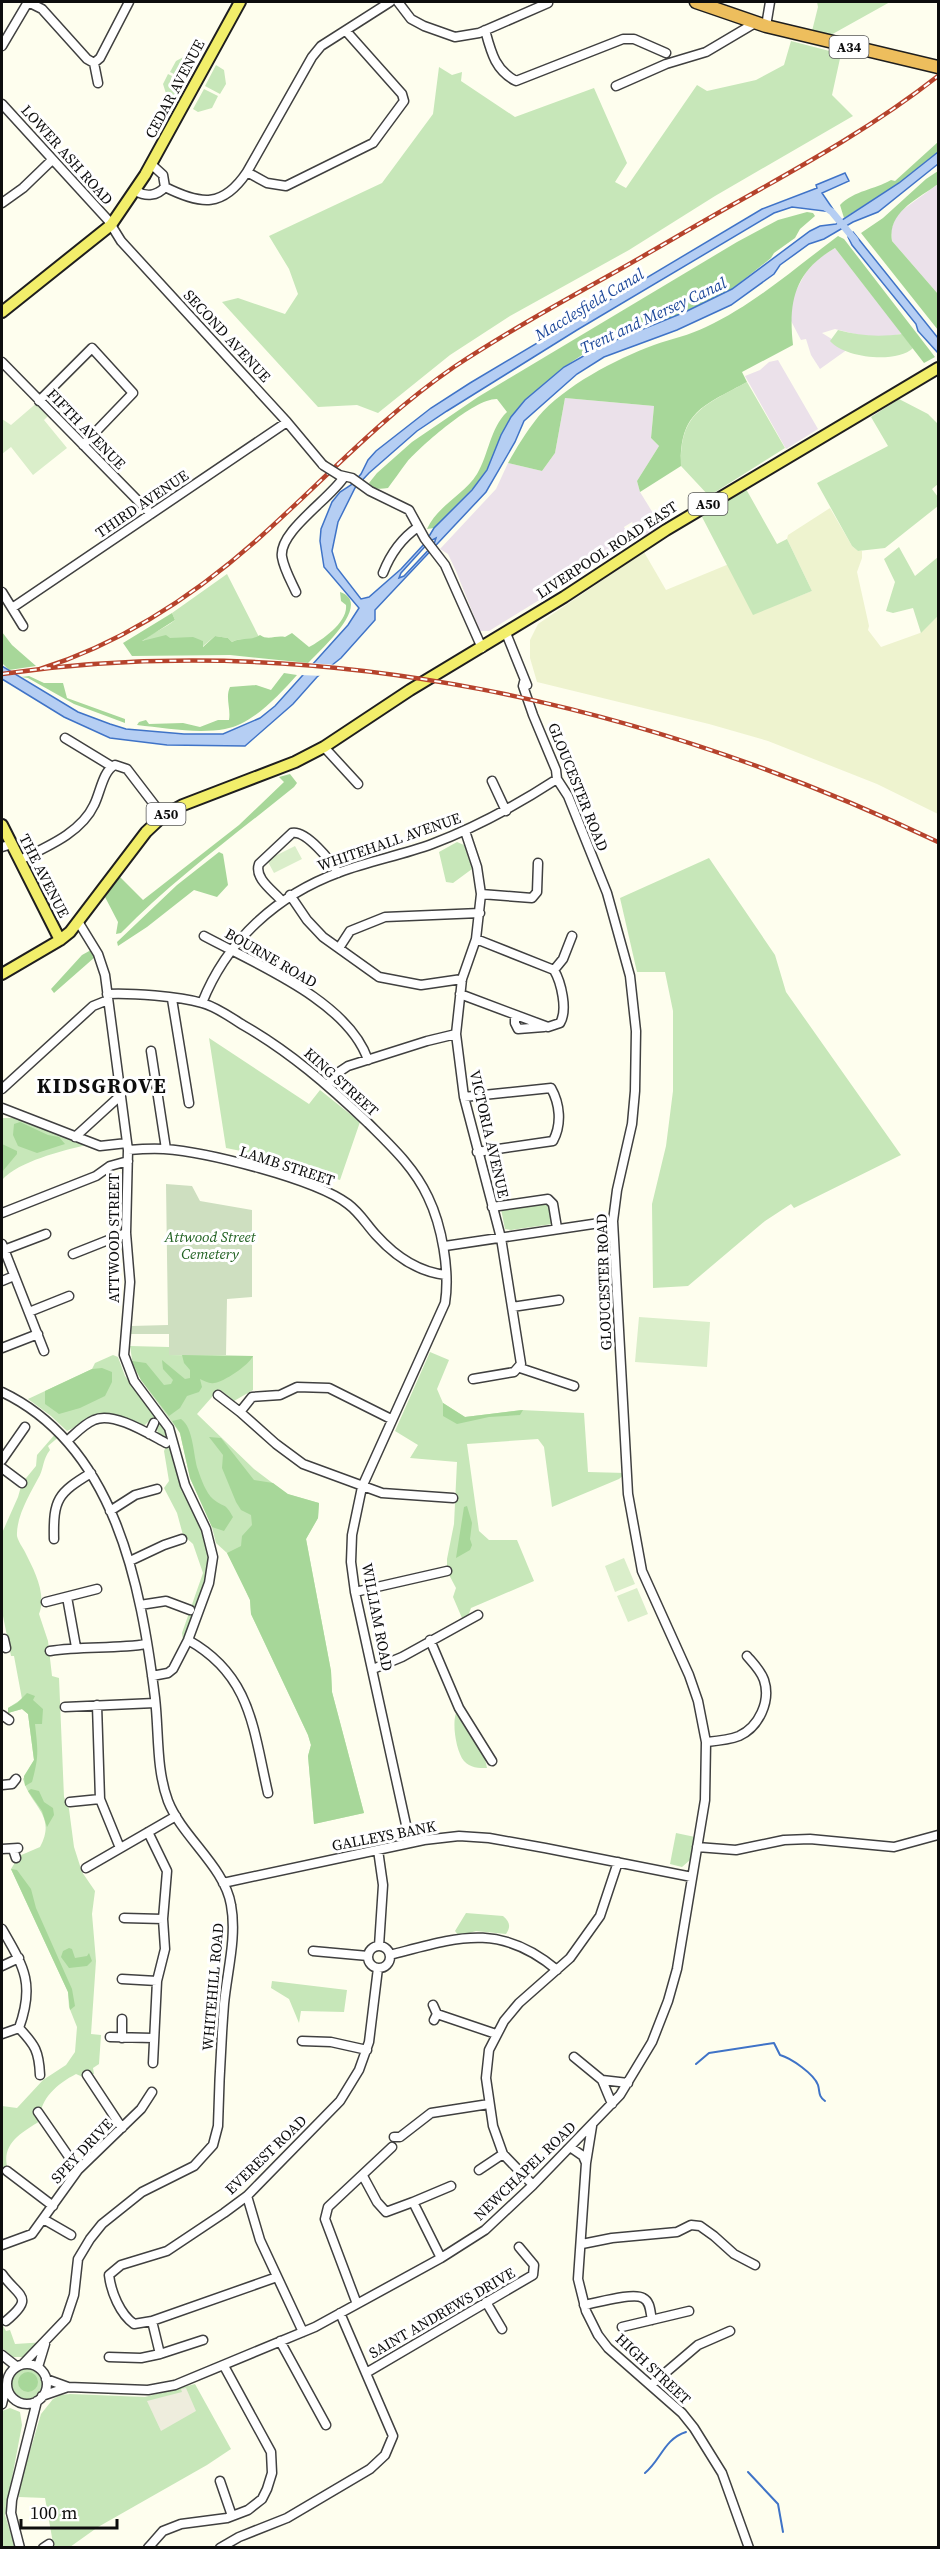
<svg xmlns="http://www.w3.org/2000/svg" width="940" height="2549" font-family="'Source Serif 4',serif">
  <rect width="100%" height="100%" fill="#fefeee"/>
  <path fill="#ebe1ea" d="M938,184V294L892,241L891,230L897,214Z
    M835,248L902,334L882,337L859,335L835,329L822,333L848,349L820,369L811,355L806,339L801,340L790,319L793,296L806,272L819,258Z
    M778,360L818,429L786,449L745,376L760,370L769,362Z
    M565,398L654,406L651,438L659,446L637,481L640,492L661,526L641,538L632,522L624,527L632,543L489,631H480L456,571L448,554L440,549L496,489L508,463L542,471L555,453Z"/>
  <path fill="#eef3cf" d="M830,508L852,546L858,551H862V558L857,572L869,626L868,630L881,647L920,633L938,616V814L877,784L768,741L709,724L537,682L530,658V640L538,624L644,552L666,590L729,564L753,614L812,591L787,539L788,535Z"/>
  <path fill="#c7e7b9" d="M817,2H890L829,36L812,31L818,7Z
    M791,41L841,54L832,95L853,116L715,196L629,250L510,316L450,355L378,413L357,405L318,407L222,302L238,298L285,314L298,294L289,269L269,236L382,183L433,114L439,67L452,75L462,72L461,81L515,117L594,88L627,163L615,182L626,188L697,85L707,91L756,80L784,65Z
    M189,54L198,59L186,80L182,78L183,75L176,71L174,74L170,72L176,61Z
    M216,65L224,70L226,84L220,94L205,86Z
    M168,74L172,76L171,79L179,83L181,81L185,83L174,102L168,100L163,84Z
    M204,89L218,96L212,108L198,112L193,109Z
    M838,330C860,336 879,337 902,334L913,348C897,364 844,358 830,341Z
    M747,382L785,448L709,496L681,466C679,412 705,405 747,382Z
    M899,399L928,414L938,424V484L932,489L938,497V506L885,548L858,551L852,546L817,483L888,446L871,417Z
    M746,489L777,544L787,539L812,591L753,615L702,517Z
    M899,547L915,576L938,557V616L921,633L913,608L893,613L886,611L895,582L884,559Z
    M227,574L259,637C250,641 241,637 232,642L228,638L215,636L202,647L203,641C182,638 163,636 142,642C151,632 165,629 175,620L172,613Z
    M457,842L464,845L472,869L453,883L446,882L439,852Z
    M709,858L775,955L786,992L901,1155L794,1208L791,1204L765,1221L688,1286L653,1288L652,1204L666,1146L673,1091V1011L665,972H637L620,898Z
    M209,1038L309,1104L320,1090L360,1122L340,1180C302,1167 265,1155 226,1148Z
    M2,1118H16L86,1145C62,1151 19,1161 2,1180Z
    M548,1203L550,1206L552,1224L511,1230L505,1229L501,1209Z
    M130,1346L169,1347V1355L253,1356V1390L234,1401L219,1389L197,1414L254,1469L287,1494L319,1503L318,1518L306,1539L331,1671L332,1692L364,1813L314,1824L308,1756L311,1745L308,1735L251,1614L250,1600L241,1580L227,1553L216,1543L212,1527L190,1478L180,1433L141,1380L133,1366Z
    M430,1352L449,1360L437,1389L443,1403L465,1417L521,1410L584,1413L588,1472L626,1473L619,1479L552,1507L544,1447L538,1439L467,1444L479,1531L489,1540H517L534,1581L471,1608L468,1616L462,1618L453,1597L456,1588L447,1571V1559L454,1524L457,1462L410,1458L418,1445L395,1431Z
    M113,1355L118,1357L125,1376L165,1426L184,1493L205,1535L209,1559V1572L186,1639L183,1640L182,1633L203,1573L193,1544L183,1535L177,1513L164,1488L169,1481L164,1451L169,1440C160,1436 154,1432 158,1422L151,1419L144,1426C129,1420 109,1409 92,1416C83,1419 77,1427 67,1431L51,1416L28,1399L92,1369L95,1363Z
    M57,1432L61,1435L48,1446L50,1450C43,1459 44,1466 40,1475C31,1492 16,1516 17,1536C18,1541 23,1548 25,1552C34,1570 47,1594 39,1614L48,1641L52,1676L59,1678L64,1797L69,1809L74,1847L82,1872L95,1891L92,1914L96,1961L91,2034L101,2035L99,2064L93,2068L94,2074H88L85,2078L76,2074C57,2084 39,2099 40,2121C21,2133 0,2144 8,2170L2,2172V2106L17,2108L43,2080L66,2065L75,2052L77,2027L69,2007L68,1992L11,1869L19,1856L40,1847C57,1815 31,1807 23,1779L34,1760L28,1714L22,1709L8,1713V1708L22,1699L14,1656H11L2,1611V1533L18,1497L22,1483L36,1466L37,1455Z
    M456,1713L485,1759L487,1768C479,1768 470,1768 464,1761C456,1751 452,1724 456,1713Z
    M676,1833L695,1837L690,1860L682,1867L670,1864Z
    M466,1913L503,1916C510,1922 511,1927 506,1934L476,1931L459,1936L455,1931Z
    M272,1981L347,1990L344,2012L301,2011L299,2023L289,1999L271,1988Z
    M2,2324L6,2331L10,2330L15,2344L46,2342L30,2357H13L2,2348Z
    M7 2384a20 20 0 1 1 40 0a20 20 0 1 1-40 0Z
    M195,2384L231,2449L207,2465L98,2527L70,2547H47L53,2543L45,2498L19,2497L20,2485L41,2414L53,2399L61,2395L70,2394L145,2397Z
    M10,2408L20,2412L22,2425L5,2515L15,2547H2V2411Z"/>
  <path fill="#a7d799" d="M938,142V152L899,183L844,218L840,205C855,190 874,190 891,180L895,181Z
    M938,171V184C918,199 887,212 892,241L938,294V330L861,233L883,218L926,179Z
    M807,212L813,213L815,216L800,229L795,238L774,253L771,258L732,289L685,312L582,355L564,367L525,400L511,417L501,435L494,457L480,481L434,528L427,529C437,506 464,495 477,474C489,454 490,428 507,412L497,399C475,398 422,445 407,462C400,471 394,480 388,488C380,489 374,490 369,483L377,473L412,442L478,397L737,242L778,220Z
    M838,236L844,239L935,357L924,363L835,248C795,271 788,301 793,345L742,372L747,382C705,405 679,411 681,466L640,492L637,481L659,446L651,438L654,406L565,398L555,453L542,471L508,463C517,447 526,432 538,417C564,386 616,359 654,345C671,339 690,335 706,327C755,304 795,268 838,236Z
    M340,592C374,603 319,651 308,663L230,655L132,656L123,643L172,613L175,620L142,641L166,635L170,638L193,637L203,641V647L215,636L228,638L232,642C242,637 251,641 260,635C268,641 276,635 285,637L292,633L309,647C322,640 348,622 346,605L341,601Z
    M2,632L12,645L36,666L9,670L2,663Z
    M284,673L297,675C279,695 253,724 225,729C197,734 165,728 137,725L139,722L146,720L149,724L183,723L200,727L218,720H229C231,708 225,698 230,687L256,685L271,690Z
    M29,676L44,683H63L67,698L125,719V723L74,704L28,678L21,677Z
    M290,774L297,783L294,787C235,835 174,879 121,933L116,934L118,922L105,897L120,877L143,900L239,825L284,782L279,777Z
    M219,852L223,854L228,885L217,897L194,890L147,927L118,946L117,942L177,885Z
    M91,950L95,957L54,993L51,989L82,955Z
    M20,1122L48,1135L59,1137L65,1144L37,1153L18,1146L13,1135L14,1124Z
    M2,1144L17,1151V1154L2,1172Z
    M182,1355L253,1356C249,1365 224,1382 214,1383C209,1384 205,1381 200,1379L202,1387L199,1392L187,1396L180,1408L169,1416L141,1380L132,1361L146,1363L164,1385L171,1384L173,1380L163,1369L162,1360L185,1379L190,1378V1370L184,1363Z
    M102,1368L112,1372V1382L105,1396L80,1408L59,1414L45,1404V1391L92,1369Z
    M443,1403L465,1417L523,1410L520,1415L489,1417L457,1424L443,1416Z
    M181,1419C194,1428 193,1456 198,1470C201,1479 206,1493 213,1499C224,1508 225,1502 233,1517L224,1531L212,1527L190,1478L180,1433L172,1421Z
    M209,1437L221,1438L254,1480L273,1483L288,1494L319,1503L318,1518L306,1539L331,1671L332,1692L364,1813L314,1824L308,1756L311,1745L308,1735L251,1614L250,1600L227,1553L241,1546L242,1536L252,1525L251,1515L241,1510L236,1502L222,1468L223,1455Z
    M467,1506L472,1523L470,1539L472,1545L470,1550L456,1558L464,1507Z
    M27,1693L35,1696L33,1700L43,1709L42,1724H35C38,1751 39,1756 32,1782L25,1786L24,1776L34,1760L28,1714L22,1709L8,1713V1708L17,1703Z
    M31,1789L39,1791L44,1802L53,1808L54,1815L47,1827L42,1811L28,1791Z
    M11,1869L17,1870L31,1889L36,1908L72,1989L75,2006L70,2010L68,1992Z
    M69,1948L72,1949L75,1958L87,1956L89,1953L92,1961L87,1966L69,1968L61,1957L63,1951Z
    M18 2382a10 10 0 1 1 20 0a10 10 0 1 1-20 0Z"/>
  <path fill="#cedfc0" d="M166,1184L192,1186L200,1201L252,1210V1297L227,1299L226,1355H169V1334H131V1326L168,1325Z"/>
  <path fill="#daeeca" d="M39,401L51,413L44,420L67,448L33,475L11,447L2,454V419L11,425Z
    M295,846L302,859L274,873L267,860Z
    M639,1317L710,1322L707,1367L635,1362Z
    M624,1558L635,1584L615,1592L605,1566Z
    M637,1588L648,1614L628,1622L617,1596Z"/>
  <path fill="#eeeddd" d="M186,2388L196,2411L161,2431L147,2401L182,2392L181,2389Z"/>
  <path fill="#b5cef3" stroke="#3f73c7" stroke-width="1.5" fill-rule="evenodd" d="M938,152V164L878,212L853,222L824,239L809,244L780,265L774,274L731,305L677,330L604,357L577,374L524,421L515,442L486,492L375,610V620L341,658L317,677L293,704L245,746L167,745L110,738L64,717L2,679V666L78,712L110,724L126,729L184,734H223L260,718L275,706L348,625L359,608L324,567L320,541L321,529L332,502L340,492L351,485L361,474L368,460L376,451L431,408L470,383L762,209L817,188L816,185L845,173L849,181L822,193L833,209L832,212L792,207L774,213L577,330L447,411L417,431L369,473L355,488L338,522L332,551L337,568L361,599L369,597L401,569L425,543L434,528L472,490L487,470L501,435L511,417L525,400L564,367L601,346L685,312L732,289L810,231L820,226L836,224L899,183ZM436,538L434,544L404,576L399,578L401,573L430,541Z
    M853,232L938,338V353L918,331L916,324L852,245L848,237Z"/>
  <path fill="#fefeee" d="M309,663L338,665L324,676L300,675Z"/>
  <g fill="none" stroke-linecap="round" stroke-linejoin="round">
    <path stroke="#3f73c7" stroke-width="2" d="M696,2064L709,2053L774,2043L780,2055C791,2058 814,2074 818,2085C820,2092 818,2096 825,2101
      M748,2472L778,2504L783,2532
      M645,2473C661,2460 664,2439 686,2432"/>
    <path stroke="#b5cef3" stroke-width="7" d="M825,207L832,212L855,240"/>
    <g stroke="#404040" stroke-width="11">
      <path id="minor" d="M28,2L42,9L87,59L94,63L100,58L129,2
        M398,2L411,19L424,26L455,37L479,33L548,3
        M766,26L770,2
        M485,30C491,52 495,70 516,81L623,39H634L666,53
        M2,46L28,2
        M94,63L98,83
        M616,86L666,64L706,52L755,23
        M2,104L108,220L121,241L287,422L323,465
        M151,164L163,175L165,187C201,205 223,208 247,172L312,57L321,46L390,2
        M247,172L267,183L286,186L373,143L404,101L402,94L346,31
        M136,191C146,197 157,196 165,187
        M2,203L23,188L52,160
        M2,362L151,514
        M39,401L92,348L133,393L83,445
        M339,475L352,478L370,491L409,510L425,539L445,565L482,648
        M383,573C390,555 402,538 418,527
        M2,592L23,626
        M296,592C291,581 284,569 282,557C278,532 330,499 344,477
        M12,608L287,422
        M506,633L527,685
        M65,738L111,766
        M324,747L358,784
        M492,781L506,811
        M465,831L477,867L481,894L476,939L462,979L456,1034L464,1097L501,1238L521,1364L514,1372L473,1379
        M2,847L12,844
        M20,860C46,847 81,833 94,805C100,794 103,770 115,765L127,769L163,816
        M481,894L532,898L537,892L538,863
        M290,895L307,920L323,937L379,977L421,985L462,979
        M281,900C272,890 254,878 259,864L292,833C306,830 331,861 338,873
        M79,923L98,954L105,975L128,1150L126,1233L130,1282L124,1355L134,1381L169,1428L185,1485L206,1529L213,1557L209,1583L188,1640L173,1669L168,1673L152,1676
        M204,936C256,964 348,1001 368,1060
        M339,948L350,931L385,917L480,913
        M554,970L563,959L572,936
        M107,994C132,993 178,996 202,1003C217,1007 230,1017 243,1025C290,1052 329,1086 368,1123C391,1146 414,1167 428,1197C442,1226 450,1271 445,1303L362,1487L352,1535L351,1562L355,1592L410,1843
        M460,994L548,1027L560,1023C568,1010 561,982 554,970L476,939
        M172,999L189,1103
        M202,1003C227,940 277,895 340,872C370,861 402,855 432,844C477,827 517,805 557,779
        M515,1015V1023L518,1029L544,1027
        M151,1051L166,1149
        M328,1085L339,1072L348,1066L427,1041L456,1034
        M2,1089L93,1006L108,1000
        M464,1097L551,1088C560,1104 562,1124 553,1141L477,1152
        M2,1108L100,1146L127,1143
        M75,1137L121,1095
        M128,1150C140,1149 152,1148 164,1149C207,1152 315,1179 348,1204C360,1213 366,1224 376,1235C394,1255 418,1272 446,1275
        M492,1207L548,1199L553,1204L557,1228
        M2,1213L96,1176L110,1166L128,1161
        M2,1244L44,1351
        M445,1246L613,1221
        M4,1250L46,1234
        M73,1254L126,1233
        M2,1281L14,1276
        M512,1307L559,1300
        M29,1312L69,1296
        M2,1348L38,1334
        M520,1368L574,1386
        M2,1392C115,1446 141,1585 155,1698C159,1732 156,1769 168,1801C182,1837 225,1867 231,1905C237,1937 227,1972 224,2004C221,2044 219,2085 218,2126L213,2145L194,2166L142,2192L102,2224L90,2239L78,2259L74,2295L66,2319L23,2364
        M218,1395L240,1412
        M391,1419L329,1388L297,1387L280,1395L252,1397L240,1412L276,1444L303,1464L382,1493L453,1498
        M149,1434L154,1423
        M67,1441C75,1434 84,1424 94,1420C113,1411 149,1434 166,1443
        M2,1460L25,1427
        M2,1468L22,1483
        M110,1511L135,1495L157,1489
        M54,1539C53,1499 58,1493 91,1473
        M130,1561L164,1545L182,1539
        M355,1592L447,1571
        M67,1597L76,1647
        M46,1602L97,1589
        M140,1605L166,1601L190,1610
        M4,1639L6,1648
        M188,1640C251,1675 253,1728 268,1793
        M430,1640L459,1708L492,1761
        M50,1651C82,1646 115,1649 147,1644
        M373,1669L402,1657L478,1615
        M97,1705L100,1799L120,1848
        M65,1707L155,1703
        M2,1715L9,1720
        M706,1742C717,1741 729,1740 739,1736C759,1727 771,1701 764,1680C761,1671 753,1663 747,1656
        M2,1785L12,1784L16,1779
        M70,1802L100,1799
        M148,1832L167,1871L163,1919L165,1949L157,1981L153,2063
        M697,1847L736,1850L784,1840L810,1839L894,1847L938,1835
        M2,1849L18,1848
        M13,1849L16,1858
        M378,1850L383,1885L379,1946
        M86,1868L176,1816
        M223,1883L424,1840L459,1836L489,1838L545,1848L692,1877
        M124,1918L163,1919
        M2,1929C24,1967 35,1984 19,2028L2,2034
        M368 1957a11 11 0 1 1 22 0a11 11 0 1 1-22 0Z
        M313,1951L368,1956
        M390,1955C456,1938 499,1921 557,1970
        M2,1966L19,1958
        M122,1979L157,1981
        M433,2005L437,2014L434,2020
        M437,2014L496,2034
        M19,2028C35,2045 39,2051 40,2075
        M110,2037L153,2038
        M122,2038V2019
        M302,2041L331,2042L367,2050
        M574,2057L602,2080L612,2104
        M87,2075L122,2128
        M602,2080L628,2083
        M38,2112L78,2170
        M394,2137H400L431,2113L489,2104
        M570,2147L583,2156L586,2163L578,2279L586,2311L598,2335L608,2348L682,2413L694,2428L722,2473L749,2548
        M586,2163L592,2126
        M479,2170L503,2154
        M7,2171L53,2206
        M363,2176L377,2202L386,2212L413,2202L441,2258
        M533,2185L503,2154L493,2126L486,2078L489,2050L504,2021L519,2003L570,1958L600,1916L618,1862
        M247,2196L260,2240L303,2332
        M413,2202L451,2186
        M45,2220L71,2235
        M582,2244L612,2238L677,2232L691,2225L700,2226L714,2236L734,2254L755,2265
        M2,2245L32,2234L78,2170L141,2109L152,2092
        M2,2274C18,2297 36,2296 6,2321
        M277,2277L152,2321L134,2324C120,2314 111,2292 109,2275L121,2265L167,2251L224,2213L247,2196L340,2101L359,2070L369,2042L378,1968
        M486,2302L502,2329
        M357,2304L325,2219L328,2207L392,2147
        M584,2305C597,2303 633,2292 643,2298C651,2302 650,2312 652,2320
        M622,2327L689,2311
        M280,2341L326,2425
        M160,2354L203,2340
        M2,2355L16,2366
        M109,2357L141,2358L160,2354L152,2321
        M7 2384a20 20 0 1 1 40 0a20 20 0 1 1-40 0Z
        M38,2367L45,2344
        M366,2373L533,2275L534,2265L519,2247
        M46,2379L68,2387L148,2390L175,2385L315,2327L441,2258L485,2230L533,2185L620,2095L652,2042L668,2001L677,1969L705,1800L706,1742L698,1701L689,1675L642,1571L628,1494L613,1221L617,1190L632,1124L635,1091L636,1031L630,976L607,893L568,796L557,779L556,770L533,715L523,686L524,682
        M651,2385L698,2345L730,2331
        M42,2396L68,2387
        M2,2404L6,2387
        M220,2481L232,2516
        M20,2548L11,2513L12,2500L37,2401
        M43,2548L49,2544
        M148,2548L163,2531L181,2524L227,2518L248,2510L262,2499L267,2489L272,2473L271,2452L224,2366
        M220,2548L239,2537L287,2518L370,2469L385,2455L393,2436L340,2313"/>
    </g>
    <g stroke="#1e1e1e" stroke-width="14">
      <path id="major" d="M2,312L111,225L145,175L240,2
        M2,825L60,940
        M2,974L60,940L70,932L146,832L163,816L183,805L295,762L324,747L410,690L564,597L666,530L938,368"/>
    </g>
    <g stroke="#1e1e1e" stroke-width="15">
      <path id="highway" d="M696,2L766,26L938,67"/>
    </g>
    <use href="#minor" stroke="#fff" stroke-width="8"/>
    <use href="#major" stroke="#f2ee6a" stroke-width="10"/>
    <use href="#highway" stroke="#edbe5d" stroke-width="12"/>
    <g stroke="#b6432c" stroke-width="4.5">
      <path id="rail" d="M40,669C120,644 195,595 258,539C323,481 381,417 454,367C504,334 556,305 608,276C653,251 696,225 741,200C809,162 877,124 938,76
        M2,674C322,628 649,705 938,842"/>
    </g>
    <use href="#rail" stroke="#fff" stroke-width="2" stroke-dasharray="7" stroke-linecap="butt"/>
    <g stroke="#404040" stroke-width="11" stroke-linecap="butt">
      <path id="minor-bridge" d="M323,465L339,475"/>
    </g>
    <use href="#minor-bridge" stroke="#fff" stroke-width="8"/>
  </g>
  <g text-anchor="middle" stroke-width="6" stroke-linejoin="round" paint-order="stroke">
    <g fill="#fff" stroke="#565656" stroke-width="1.5">
      <rect x="829.5" y="36" width="39" height="22" rx="4.5"/>
      <rect x="688.5" y="493" width="39" height="22" rx="4.5"/>
      <rect x="146.5" y="803" width="39" height="22" rx="4.5"/>
    </g>
    <g font-size="14" font-weight="bold" fill="#0d0d0d">
      <text x="849" y="52">A34</text>
      <text x="708" y="509">A50</text>
      <text x="166" y="819">A50</text>
    </g>
    <g font-size="15" fill="#0d0d0d" stroke="#fff">
      <text transform="translate(175 89) rotate(-62)" y="5">CEDAR AVENUE</text>
      <text transform="translate(67 155) rotate(48)" y="5">LOWER ASH ROAD</text>
      <text transform="translate(227 336) rotate(47)" y="5">SECOND AVENUE</text>
      <text transform="translate(86 429) rotate(46)" y="5">FIFTH AVENUE</text>
      <text transform="translate(142 504) rotate(-34)" y="5">THIRD AVENUE</text>
      <text transform="translate(607 550) rotate(-33)" y="5">LIVERPOOL ROAD EAST</text>
      <text transform="translate(578 787) rotate(68)" y="5">GLOUCESTER ROAD</text>
      <text transform="translate(389 842) rotate(-19)" y="5">WHITEHALL AVENUE</text>
      <text transform="translate(44 876) rotate(63)" y="5">THE AVENUE</text>
      <text transform="translate(271 958) rotate(30)" y="5">BOURNE ROAD</text>
      <text transform="translate(341 1082) rotate(42)" y="5">KING STREET</text>
      <text transform="translate(489 1134) rotate(77)" y="5">VICTORIA AVENUE</text>
      <text transform="translate(287 1166) rotate(18)" y="5">LAMB STREET</text>
      <text transform="translate(114 1238) rotate(-90)" y="5">ATTWOOD STREET</text>
      <text transform="translate(604 1282) rotate(-92)" y="5">GLOUCESTER ROAD</text>
      <text transform="translate(377 1617) rotate(79)" y="5">WILLIAM ROAD</text>
      <text transform="translate(384 1836) rotate(-11)" y="5">GALLEYS BANK</text>
      <text transform="translate(213 1987) rotate(-85)" y="5">WHITEHILL ROAD</text>
      <text transform="translate(82 2151) rotate(-47)" y="5">SPEY DRIVE</text>
      <text transform="translate(266 2155) rotate(-44)" y="5">EVEREST ROAD</text>
      <text transform="translate(525 2171) rotate(-44)" y="5">NEWCHAPEL ROAD</text>
      <text transform="translate(442 2313) rotate(-30)" y="5">SAINT ANDREWS DRIVE</text>
      <text transform="translate(653 2369) rotate(43)" y="5">HIGH STREET</text>
    </g>
    <g font-size="15" font-style="italic" fill="#206121" stroke="#fff">
      <text x="210" y="1242">Attwood Street<tspan x="210" dy="17">Cemetery</tspan></text>
    </g>
    <g font-size="16" font-style="italic" fill="#1c4799" stroke="#fff">
      <text transform="translate(589 304) rotate(-31)" y="6">Macclesfield Canal</text>
      <text transform="translate(653 315) rotate(-25)" y="6">Trent and Mersey Canal</text>
    </g>
    <g font-size="21" font-weight="bold" letter-spacing="1.5" fill="#0d0d0d" stroke="#fff">
      <text x="102" y="1093">KIDSGROVE</text>
    </g>
  </g>
  <rect width="940" height="2549" fill="none" stroke="#0d0d0d" stroke-width="6"/>
  <path d="M21 2519v9h96v-9" fill="none" stroke="#0d0d0d" stroke-width="3"/>
  <text x="30" y="2519" font-size="18" fill="#0d0d0d" stroke="#ffffff" stroke-width="4.5" paint-order="stroke">100 m</text>
</svg>
